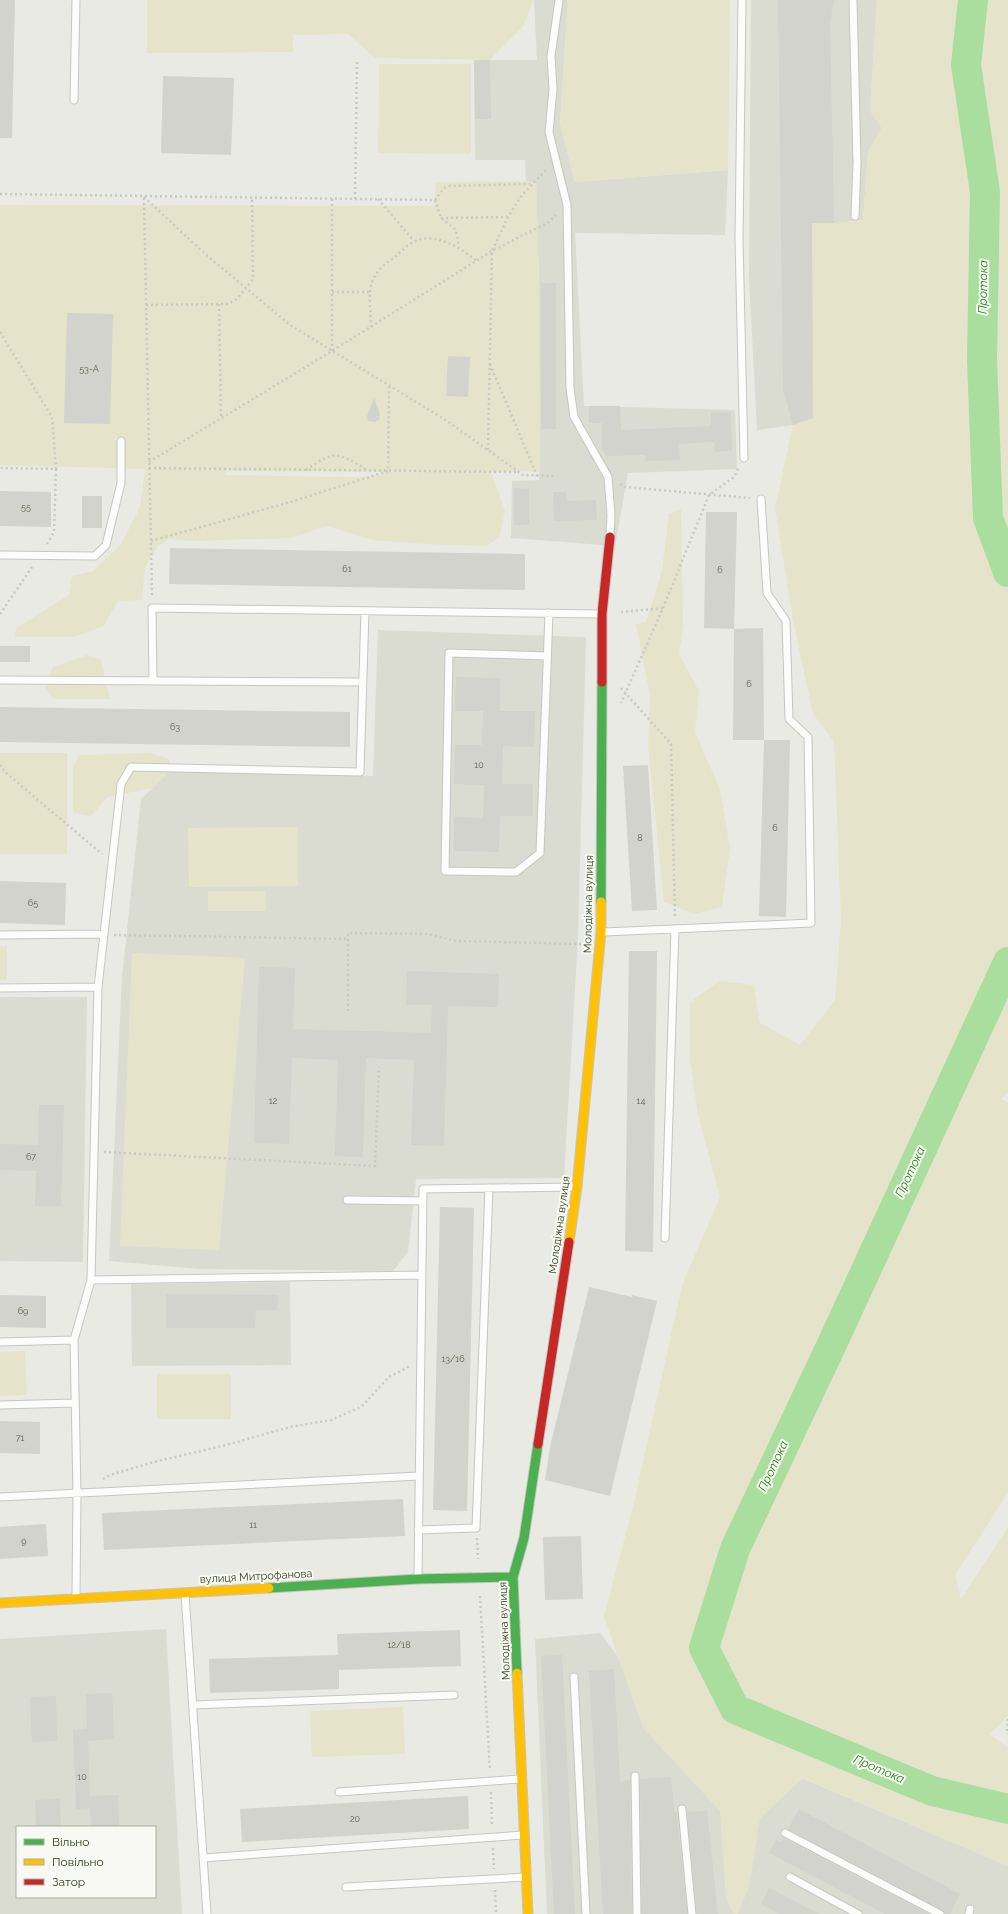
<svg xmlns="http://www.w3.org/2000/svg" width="1008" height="1914" font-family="Raleway,sans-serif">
  <rect width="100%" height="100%" fill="#e9eae4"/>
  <path fill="#dadcd1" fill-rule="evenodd" d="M534,0H568L560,123L575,182L728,170L725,235L575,233L584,406L735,410L737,469L628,473L615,546L511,538L512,481L539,480V282L536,181H526L525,160H475L474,60H537Z
    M751,0H877L870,111L882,128L868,152L863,220L834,223H812L813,418L793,425L757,430L749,277Z
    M378,630L586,637L578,937L564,1178L416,1179L408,1252L393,1271L200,1269L109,1261L122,976L141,799L169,772L373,776Z
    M0,997H87L83,1262L0,1261Z
    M290,1282L291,1365L132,1366L131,1284Z
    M166,1629L182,1914H0V1639ZM17,1827H155V1897H17Z
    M600,1633L730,1803L769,1764L1008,1866V1914H547L535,1639Z"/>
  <path fill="#e5e4cb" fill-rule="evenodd" d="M147,0H533L524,25L490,60L375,58L348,34L293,35V52L147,53Z
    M568,0H730L728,170L575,182L560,123Z
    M877,0H1008V1093L1001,1099L1008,1103V1493L955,1575L961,1599L1008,1527V1716L990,1734L1008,1748V1866L803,1778L760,1818L749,1888L737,1914H734L726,1899L720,1811L643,1728L604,1617L634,1502L682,1285L720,1197L698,1115L690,1059V1002L719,981L754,985L760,1023L800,1045L835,1000L841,920L834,742L813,714L793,621L775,508L793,425L813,417L812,223H834L863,220L868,152L882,128L870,111Z
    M379,64H471V154L378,153Z
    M536,181L539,282L540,471L491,472L505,510L500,537L487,546L424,544L373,540L327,526L292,538L192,541L169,539L158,546L145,568L142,600L118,601L104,626L74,637H15L16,628L69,595L72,576L93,571L120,546L140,507L145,469L0,465V205L434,206L436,182ZM226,471L385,472L379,476L351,477L225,475Z
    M681,509L683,625L679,654L699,691L695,732L720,789L730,848L722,907L694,914L664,902L648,745L650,695L636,624L646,622L662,571L669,514Z
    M87,655L101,660L110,699H53L45,687L53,667Z
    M0,753H67V854H0Z
    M150,753L169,759V772L152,788L108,797L91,816L73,813V766L79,755Z
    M298,827V886L189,887L188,828Z
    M208,891H266V911H208Z
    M0,946H7V980H0Z
    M132,953L245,958L219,1250L120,1246Z
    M25,1351L27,1395L0,1396V1352Z
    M157,1374H231V1419H157Z
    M403,1707L405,1754L312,1757L310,1711Z"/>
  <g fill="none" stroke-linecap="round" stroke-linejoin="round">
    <path stroke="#a9de9f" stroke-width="30" d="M973,0L966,65L985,192L982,360L988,518L1008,572
      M1008,962L832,1344L735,1549L704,1648L735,1709L932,1791L1008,1809"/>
  </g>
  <path fill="#d1d3cc" d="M0,0H15L12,138H0Z
    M778,0H834L830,23L834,223H812L813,418L793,425L783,389Z
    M474,60H490L491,119H475Z
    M163,76L234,78L231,155L161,153Z
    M541,283H556V429H541Z
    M67,313L113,314L110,424L64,423Z
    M448,356L470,357L468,397L446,396Z
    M374,398L380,414L379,420L375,422L368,421L367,416Z
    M589,406H620L621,430L711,426V413L731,412L732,451L715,452L714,442L679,444L680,460L645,461V455L606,456L602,448V423H589Z
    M514,488L529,489V525H514Z
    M0,491L51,492V527L0,526Z
    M553,492H566L567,501L596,500L597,520L554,521Z
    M82,496H102V528H82Z
    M706,512H737L734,629L704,628Z
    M170,548L525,554V590L169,584Z
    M763,628L764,740H733L734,629Z
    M0,646H30V662H0Z
    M456,677L500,678V711H535L534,747L503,746L502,784H533V816H500L499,852L454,851V817L483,818L484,785L454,784L455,745H482L483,711H455Z
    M0,707L350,712V747L0,742Z
    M764,740H790L786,917L759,916Z
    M648,765L657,910L632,911L623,766Z
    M0,881L66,883L65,925L0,923Z
    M629,951H657L653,1252L625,1251Z
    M259,967L295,968L293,1029L431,1033L432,1005H406L407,971L499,974L498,1007L448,1006L444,1146L411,1145L414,1060L366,1058L363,1157L335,1156L338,1060L292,1058L289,1144L254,1143Z
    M39,1105H64L61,1206H35L36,1171L0,1170V1144L38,1145Z
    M440,1207L474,1208L467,1511L433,1510Z
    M589,1287L632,1297V1295L657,1301L610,1496L545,1480L550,1447Z
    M166,1294L278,1295L277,1310H256L255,1328H166Z
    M0,1295L46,1296V1328L0,1327Z
    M0,1421L40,1422V1454L0,1453Z
    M403,1499L405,1536L104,1550L102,1513Z
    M46,1524L48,1556L0,1559V1527Z
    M581,1536L583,1599L545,1600L543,1537Z
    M460,1630L461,1666L339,1670V1689L210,1693L209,1659L338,1655L337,1634Z
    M562,1655L575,1914H554L541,1656Z
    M614,1669L620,1781L630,1780L632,1914H603L589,1671Z
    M112,1693L114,1739L88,1741L90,1796L118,1795L119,1827H91L90,1808L76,1809L73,1730L87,1729L86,1694Z
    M56,1696L57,1741L32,1742L30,1697Z
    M671,1777L674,1812H677L687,1914H642L640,1779Z
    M468,1796L469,1829L242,1842L240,1809Z
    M60,1799L61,1827H36L35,1800Z
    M799,1809L960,1894L950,1914H945L942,1910L788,1829Z
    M707,1811L718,1914H697L687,1812Z
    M783,1838L929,1914H885L769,1853L776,1840L781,1842Z
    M769,1888L820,1914H780L761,1904Z"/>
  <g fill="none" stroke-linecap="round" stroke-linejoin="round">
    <g stroke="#c5c7c1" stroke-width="9">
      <path id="lane" d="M559,0L551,56L553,89L549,132L567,205L570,388L574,417L608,477L611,515L610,535
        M742,0L739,239L744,458
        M853,0L857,162L855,216
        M74,100L76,0
        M0,555L95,556L106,545L121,483V441
        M547,656L449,653L445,871L516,872L540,853L549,613
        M0,680L362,682
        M153,681L152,608L600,614
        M604,932L811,923L808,737L789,719L786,621L767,593L761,499
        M0,935L104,934
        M0,988L98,987
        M347,1200L423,1201
        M665,1238L675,929
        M91,1280L422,1275
        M0,1342L74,1340
        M0,1405L75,1403
        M0,1497L419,1476
        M418,1530L476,1528L489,1188
        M418,1576L423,1189L575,1187
        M185,1594L207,1914
        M76,1596L77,1494L74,1340L91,1280L98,987L121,784L131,767L360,772L365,611
        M574,1677L586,1914
        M194,1705L454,1695
        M635,1776L637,1914
        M339,1792L520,1779
        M682,1809L692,1914
        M785,1833L940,1914
        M203,1858L523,1835
        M790,1877L858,1914
        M346,1887L526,1877
        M969,1914L970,1909"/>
    </g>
    <g stroke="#c4c6bd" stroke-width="11">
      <path id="fast" d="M601,902L602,682
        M269,1588L418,1579L513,1577
        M517,1673L513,1577L524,1538L538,1444"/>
    </g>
    <g stroke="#c4c6bd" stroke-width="11">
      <path id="slow" d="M569,1242L577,1187L601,932V902
        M0,1603L269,1588
        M517,1673L528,1914"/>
    </g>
    <g stroke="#c4c6bd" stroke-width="11">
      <path id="jam" d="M602,682V614L610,537
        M538,1444L569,1242"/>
    </g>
    <path stroke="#c6cac0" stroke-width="2.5" stroke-dasharray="2 3" stroke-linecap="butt" d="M0,194L435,200
      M144,197L203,252L290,325L444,419L523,475L555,476
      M144,198L152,596
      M332,199V351
      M355,199L357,62
      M378,199L414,241
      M435,200L444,188L449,186L530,184
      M435,200L441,218L456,230L459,247
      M441,218L508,217
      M332,292H371
      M219,304L221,419
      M146,305L228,304L237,299L253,279L252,198
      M371,327C371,312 367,291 374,278C378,268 388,262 396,256C401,252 408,244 415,241C437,232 460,248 477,261
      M0,332L52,417L56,469L0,468
      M490,364L537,476
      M488,450L492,251L508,217L522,195L547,169
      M149,462L332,351L492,251L549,222L556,215
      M149,468L518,472
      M306,470C335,450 337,452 367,470
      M620,484L625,487L750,498
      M151,541L294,501L388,471L389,387
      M47,544L54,532L56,469
      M663,608L709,495L734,477L739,467
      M621,612L663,608L621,703
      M0,614L32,567
      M621,688L671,744L675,918
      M0,765L5,772L102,854
      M114,935L348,939
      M348,1011V933L429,934L456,941L582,944
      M104,1152L375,1166L379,1067
      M103,1479L110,1475L154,1462L226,1445L290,1427L331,1420L361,1407L389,1377L410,1366
      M477,1538L478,1559
      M480,1596L490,1771
      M1008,1719L1007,1733L1008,1734
      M491,1792L492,1827
      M493,1848L494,1869
      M495,1890L496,1914"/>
    <use href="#lane" stroke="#fcfcfb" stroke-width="7"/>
    <use href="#fast" stroke="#4caf50" stroke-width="9"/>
    <use href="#slow" stroke="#ffc107" stroke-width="9"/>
    <use href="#jam" stroke="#c62828" stroke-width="9"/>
  </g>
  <g text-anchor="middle" stroke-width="4" stroke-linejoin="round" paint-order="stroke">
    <g font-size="9" fill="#5a664b">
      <text x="89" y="372">53-А</text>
      <text x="26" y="510">55</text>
      <text x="347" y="572">61</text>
      <text x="720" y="573">6</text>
      <text x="749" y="687">6</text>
      <text x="175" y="730">63</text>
      <text x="479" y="768">10</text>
      <text x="775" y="831">6</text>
      <text x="640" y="841">8</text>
      <text x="33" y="906">65</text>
      <text x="273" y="1104">12</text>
      <text x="641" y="1104">14</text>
      <text x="31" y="1160">67</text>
      <text x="23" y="1314">69</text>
      <text x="453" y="1362">13/16</text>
      <text x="20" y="1441">71</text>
      <text x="253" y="1528">11</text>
      <text x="24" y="1544">9</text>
      <text x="399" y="1648">12/18</text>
      <text x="82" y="1780">10</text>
      <text x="355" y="1822">20</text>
    </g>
    <g font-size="11" fill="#32401f" stroke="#f8f9f2">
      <text transform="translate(588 904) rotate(-89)" y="4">Молодіжна вулиця</text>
      <text transform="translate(559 1225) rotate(-82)" y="4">Молодіжна вулиця</text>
      <text transform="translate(256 1576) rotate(-3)" y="4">вулиця Митрофанова</text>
      <text transform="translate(504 1631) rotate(-92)" y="4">Молодіжна вулиця</text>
    </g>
    <g font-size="12" font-style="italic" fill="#208312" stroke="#f8f9f2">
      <text transform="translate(983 287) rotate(-89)" y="4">Протока</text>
      <text transform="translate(910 1172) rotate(-65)" y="4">Протока</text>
      <text transform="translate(773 1466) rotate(-65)" y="4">Протока</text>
      <text transform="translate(879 1769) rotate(23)" y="4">Протока</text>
    </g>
  </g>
  <rect x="16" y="1826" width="140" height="72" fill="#f8f9f2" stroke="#a9af9e"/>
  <rect x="24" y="1839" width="20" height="6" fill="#4caf50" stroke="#a9af9e"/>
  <text x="52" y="1846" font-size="12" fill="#32401f">Вільно</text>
  <rect x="24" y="1859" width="20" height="6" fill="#ffc107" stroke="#a9af9e"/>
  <text x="52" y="1866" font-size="12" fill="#32401f">Повільно</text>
  <rect x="24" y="1879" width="20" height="6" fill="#c62828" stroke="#a9af9e"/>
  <text x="52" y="1886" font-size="12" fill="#32401f">Затор</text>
</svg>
